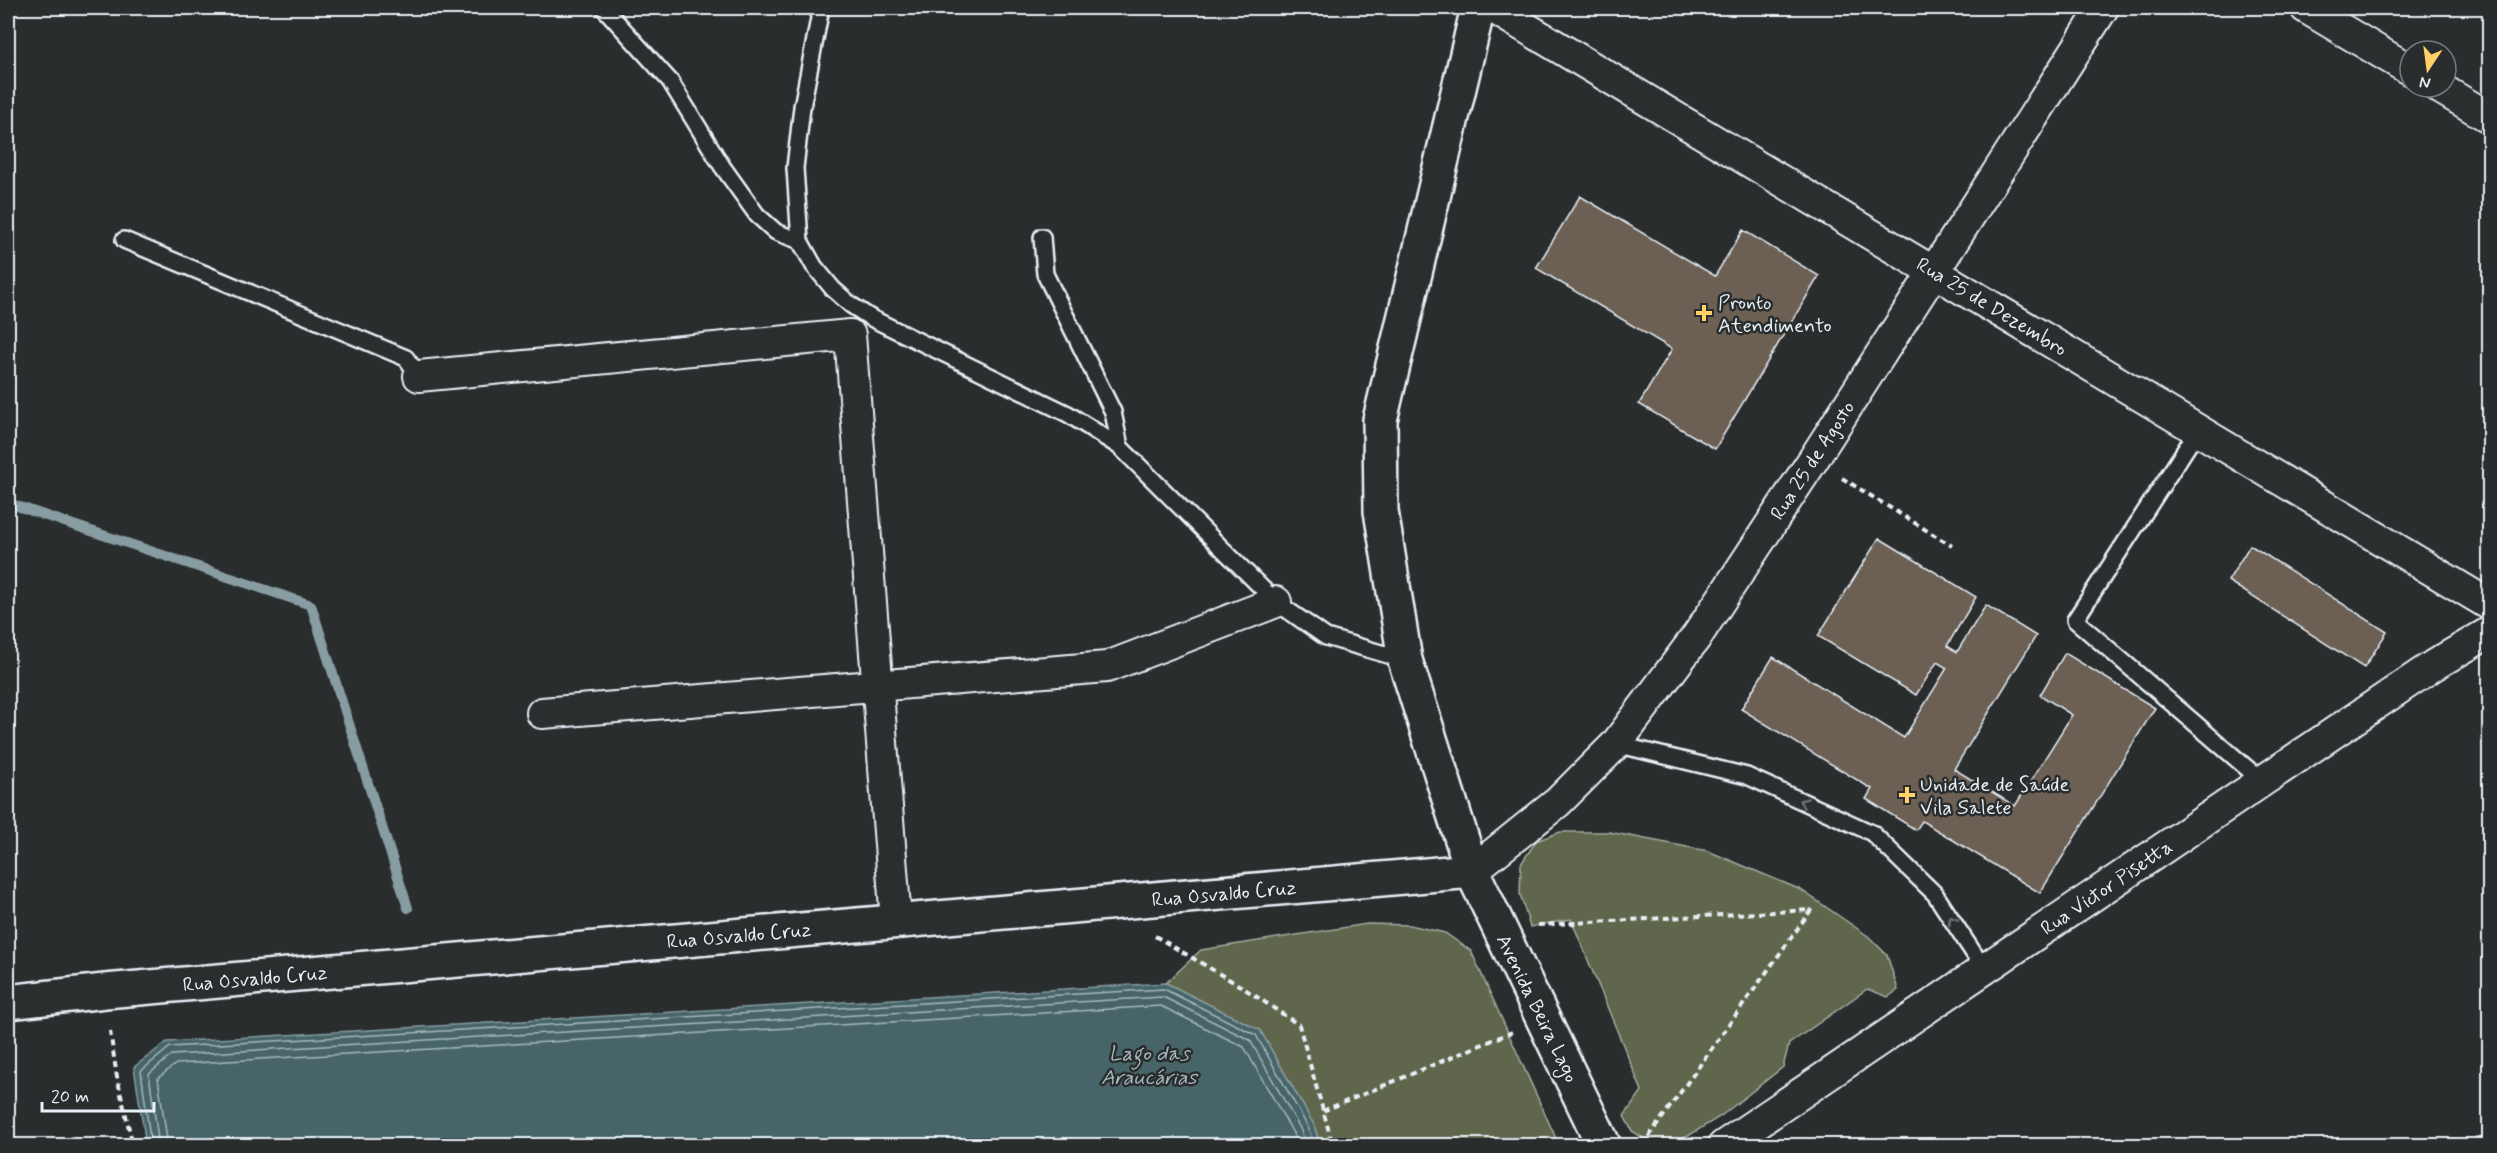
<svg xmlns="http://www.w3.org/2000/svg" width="2497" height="1153" font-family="Mynerve,sans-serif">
  <rect width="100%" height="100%" fill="#2a2d2e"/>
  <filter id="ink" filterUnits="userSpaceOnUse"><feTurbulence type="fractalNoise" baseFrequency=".0167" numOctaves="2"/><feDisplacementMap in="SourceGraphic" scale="12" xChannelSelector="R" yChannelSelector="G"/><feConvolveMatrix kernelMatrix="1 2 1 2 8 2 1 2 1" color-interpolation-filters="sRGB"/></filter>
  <g filter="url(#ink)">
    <path fill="#60664c" stroke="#a4aca2" stroke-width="1.5" d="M1560,832H1609L1708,851L1801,890L1868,936L1887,955L1898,990L1888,997L1867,989L1789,1044L1783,1067L1721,1116L1675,1144L1650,1142L1632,1131L1624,1116L1642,1091L1571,919L1530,927L1520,894L1521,864L1536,841Z
      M1367,924L1410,925L1445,933L1471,951L1559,1145H1320L1314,1125L1260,1030L1166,983L1201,950Z"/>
    <path fill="#466568" stroke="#879da2" stroke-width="1.5" d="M1166,983L1260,1030L1314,1125L1320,1145H146L134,1067L167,1042Z"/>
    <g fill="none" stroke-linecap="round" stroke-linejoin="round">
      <path stroke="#a7b9be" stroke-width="1.5" d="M151,1146L141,1071L170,1047L1164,989L1256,1035L1308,1127L1314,1146
        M159,1146L149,1074L172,1055L1163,997L1250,1040L1301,1130L1306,1146
        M168,1146L158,1078L176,1064L1161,1006L1244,1047L1293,1133L1297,1146"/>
      <path stroke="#879da2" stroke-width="10" d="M8,503L311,605L408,908"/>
    </g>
    <path fill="#6c5f53" stroke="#e8f1f8" stroke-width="1.5" d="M1580,196L1715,276L1743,230L1819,276L1715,449L1639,404L1672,349L1536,268Z
      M1879,538L1976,597L1947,646L1957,652L1986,605L2036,636L1954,769L2015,806L2072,715L2040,695L2065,653L2155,708L2040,893L1922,821L1916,830L1866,799L1872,789L1741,709L1773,657L1904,738L1947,668L1937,662L1916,695L1818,636Z
      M2250,545L2387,632L2364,668L2228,581Z"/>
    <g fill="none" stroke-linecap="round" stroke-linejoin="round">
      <g stroke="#e8f1f8" stroke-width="20">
        <path id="lane" d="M604,8L670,81L722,166L757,215L776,232L800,241
          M821,8L802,107L795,168L800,241L814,266L833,289L851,305L871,318L1068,414L1120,447L1276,602L1326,637L1405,660
          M1042,237L1045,274L1113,412L1120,447
          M124,240L406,358L419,376
          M2198,430L2075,620L2262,781
          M1616,744L1747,776L1872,833L1935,894L1984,969"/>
      </g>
      <g stroke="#e8f1f8" stroke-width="34">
        <path id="street" d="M1493,8L2490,605
          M2306,8L2410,70
          M2438,87L2490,118
          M419,376L850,335L896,921
          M542,713L1107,667L1276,602
          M1472,871L1558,802L1616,744L1697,636L1813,460L2103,8
          M1723,1146L2434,665L2490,632"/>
      </g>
      <g stroke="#e8f1f8" stroke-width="38">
        <path id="secondary" d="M1478,8L1380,420L1381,511L1405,660L1472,871L1604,1146
          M8,1002L105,991L1472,871"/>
      </g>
      <path stroke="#e8f1f8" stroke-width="4" stroke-dasharray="6 4.5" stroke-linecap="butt" d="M1842,478L1952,546
        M1538,925L1811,910L1642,1146
        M1155,936L1242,987L1299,1025L1333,1146
        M110,1031L117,1077L133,1146
        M1323,1111L1512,1032"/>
      <use href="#lane" stroke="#2a2d2e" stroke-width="15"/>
      <use href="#street" stroke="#2a2d2e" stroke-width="30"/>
      <use href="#secondary" stroke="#2a2d2e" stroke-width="33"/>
    </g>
    <defs><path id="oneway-chevron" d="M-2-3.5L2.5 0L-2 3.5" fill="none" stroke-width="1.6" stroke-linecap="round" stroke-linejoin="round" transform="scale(1.5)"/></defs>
    <g stroke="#6c7275">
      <use href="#oneway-chevron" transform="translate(1803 802) rotate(-156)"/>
      <use href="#oneway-chevron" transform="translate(1952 920) rotate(-123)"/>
    </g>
  </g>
  <g fill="#ffd166" stroke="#2a2d2e" stroke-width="2">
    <path d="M1701 304h6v6h6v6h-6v6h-6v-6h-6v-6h6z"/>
    <path d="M1904 786h6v6h6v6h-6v6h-6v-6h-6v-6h6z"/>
  </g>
  <g text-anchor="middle" stroke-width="5" stroke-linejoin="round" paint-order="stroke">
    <g font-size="20" fill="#e8f1f8" stroke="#2a2d2e" text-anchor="start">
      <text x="1718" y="309">Pronto<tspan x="1718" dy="23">Atendimento</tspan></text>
      <text x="1920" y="791">Unidade de Saúde<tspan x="1920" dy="23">Vila Salete</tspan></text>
    </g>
    <g font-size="20" fill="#e8f1f8" stroke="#2a2d2e">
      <text transform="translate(1992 306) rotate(31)" y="7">Rua 25 de Dezembro</text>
      <text transform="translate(1812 460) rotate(-57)" y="7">Rua 25 de Agosto</text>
      <text transform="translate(2106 887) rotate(-34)" y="7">Rua Victor Pisetta</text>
      <text transform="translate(1224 893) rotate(-5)" y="7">Rua Osvaldo Cruz</text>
      <text transform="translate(739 935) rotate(-5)" y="7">Rua Osvaldo Cruz</text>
      <text transform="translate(255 978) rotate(-5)" y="7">Rua Osvaldo Cruz</text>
      <text transform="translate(1538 1008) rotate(64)" y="7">Avenida Beira Lago</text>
    </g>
    <g font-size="21" font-style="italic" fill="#a7b9be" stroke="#2a2d2e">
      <text x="1149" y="1060">Lago das<tspan x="1149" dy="24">Araucárias</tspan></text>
    </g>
  </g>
  <rect width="2497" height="1153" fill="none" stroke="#2a2d2e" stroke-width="30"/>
  <rect x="15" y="15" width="2467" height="1123" fill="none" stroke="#e8f1f8" stroke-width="2" filter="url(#ink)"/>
  <g transform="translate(2428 69) rotate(193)"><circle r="28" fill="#2a2d2e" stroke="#767b7f" stroke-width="1.5"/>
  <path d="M0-4.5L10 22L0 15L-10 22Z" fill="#ffd166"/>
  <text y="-9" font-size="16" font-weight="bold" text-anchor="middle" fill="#e8f1f8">N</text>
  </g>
  <path d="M42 1102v9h112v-9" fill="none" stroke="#e8f1f8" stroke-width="3"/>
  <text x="51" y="1102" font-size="18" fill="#e8f1f8" stroke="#2a2d2e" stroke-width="4.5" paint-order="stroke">20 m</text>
</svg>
